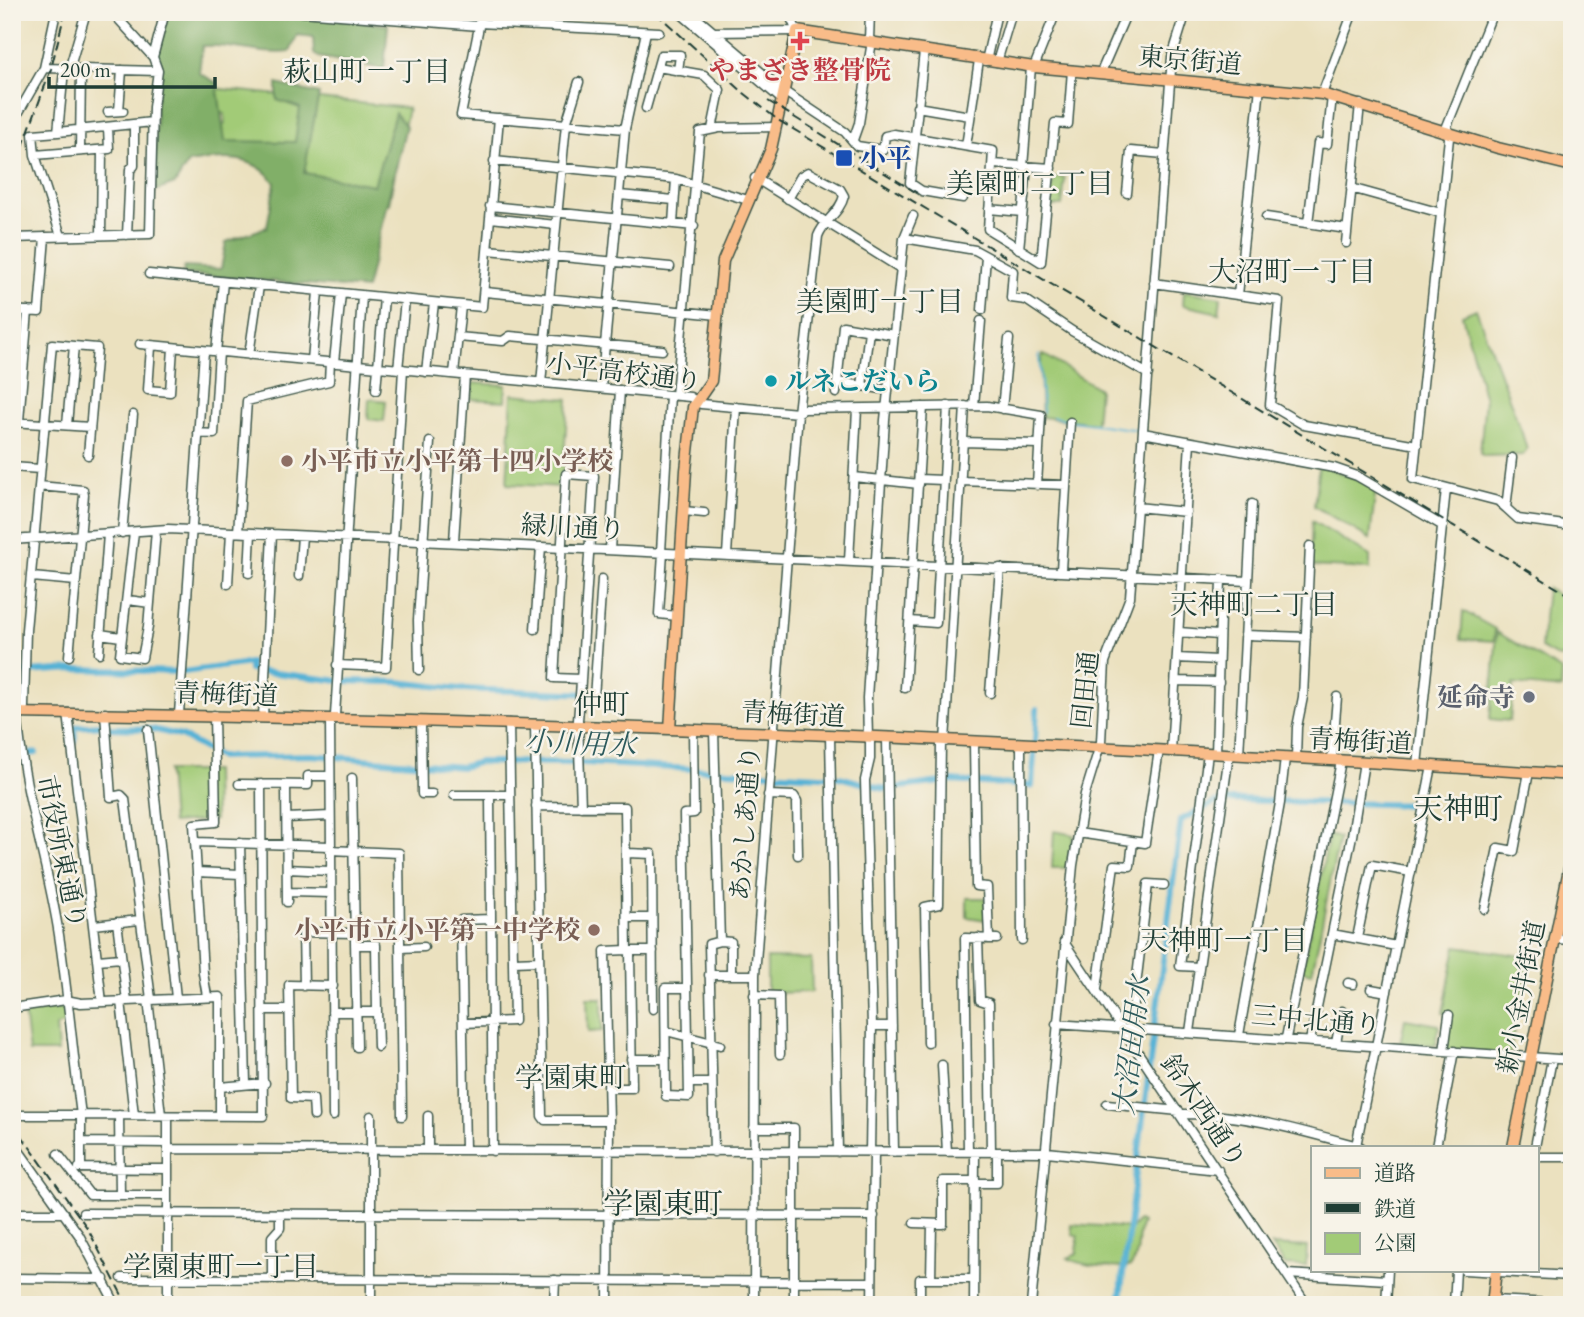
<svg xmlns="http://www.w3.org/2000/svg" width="1584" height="1317" font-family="'EB Garamond','Noto Serif JP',serif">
  <rect width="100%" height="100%" fill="#f7f3e8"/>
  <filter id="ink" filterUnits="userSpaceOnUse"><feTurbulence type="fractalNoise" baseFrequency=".0143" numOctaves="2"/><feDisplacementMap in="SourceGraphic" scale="14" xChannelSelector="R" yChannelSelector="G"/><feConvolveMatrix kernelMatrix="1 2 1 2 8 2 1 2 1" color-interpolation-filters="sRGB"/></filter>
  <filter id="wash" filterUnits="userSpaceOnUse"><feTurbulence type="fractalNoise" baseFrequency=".00686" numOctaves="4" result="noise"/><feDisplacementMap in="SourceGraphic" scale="28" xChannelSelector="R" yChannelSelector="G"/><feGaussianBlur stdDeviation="1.57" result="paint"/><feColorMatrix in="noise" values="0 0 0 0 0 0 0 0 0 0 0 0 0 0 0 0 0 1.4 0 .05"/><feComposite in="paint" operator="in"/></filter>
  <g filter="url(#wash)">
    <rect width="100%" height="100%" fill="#ebe1bf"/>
    <path fill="#a2cb77" stroke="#608456" stroke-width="2" d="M211,88L408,108L389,204L311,195V184L302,161L208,138L225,124V114L201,108Z
      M1054,178H1065L1062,206H1049Z
      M1184,291L1221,297L1219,313L1183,305Z
      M1476,309L1522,433L1527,450L1523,455L1484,456L1480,453L1485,399L1462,315Z
      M1043,354L1099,389L1096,423L1042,417L1040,365Z
      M472,383L506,385L505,401L471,399Z
      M512,394L568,399L562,487L507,484Z
      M369,399L386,401L384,421L368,419Z
      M1319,464L1376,487L1370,539L1314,506Z
      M1312,521L1370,556V569L1310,566Z
      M1547,588L1572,603V655L1559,658L1541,648Z
      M1463,611L1495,629L1494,641L1461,639Z
      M1497,632L1562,671L1561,689L1513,684L1510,721L1490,719Z
      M168,771H214L215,820L172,823Z
      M1054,831L1074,835L1067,868H1052Z
      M1329,835L1339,838L1312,973L1302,970Z
      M967,898H985L986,920L967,917Z
      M1456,946L1529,957L1509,1056L1444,1051L1449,1015L1443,1013Z
      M767,958L811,959L812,992L767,993Z
      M587,998H602V1031L588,1032Z
      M64,1008L68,1023L56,1026L58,1052H29L24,1012Z
      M1405,1019L1439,1025L1436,1045L1400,1043Z
      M1138,1221L1142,1223C1135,1237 1142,1252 1131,1266C1118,1270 1078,1265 1068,1258L1077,1254L1078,1236L1073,1235L1071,1224L1132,1228Z
      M1272,1245L1307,1247L1306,1266L1285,1265Z"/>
    <path fill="#81af68" stroke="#50764e" stroke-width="2" d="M168,12H284L388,25L384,69L319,57L314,54L313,37L297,35L290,52C261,56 231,43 202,46L199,73L217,83L225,141L295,142L300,108L277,100V84L319,94L304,173L374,185L395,113L406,126L366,289L183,274L184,267L221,269L226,242L267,227L275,183C253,152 221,158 188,163L175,184L155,191L156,105L161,63L155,54Z"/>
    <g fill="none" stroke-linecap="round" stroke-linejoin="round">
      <path stroke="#57b2d5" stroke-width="2" d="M1039,354L1043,412
        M1053,417L1066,419
        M1072,421L1139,430"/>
      <path stroke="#57b2d5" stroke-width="6" d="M12,673L74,669L183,672L250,663V670L341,681L398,682L460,689L595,694
        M75,741L74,727L102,725L109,728L152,729L181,736L220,757L311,755L462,767L480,762L585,763L839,777L885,789L950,781L1032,786L1037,709
        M12,756L36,753
        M1119,1305L1181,820L1214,803L1233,800L1417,805"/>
    </g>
  </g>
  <g filter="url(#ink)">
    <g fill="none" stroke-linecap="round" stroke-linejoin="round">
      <g stroke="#3e5649" stroke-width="11">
        <path id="minor" d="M112,12L153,57
          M302,12L479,26
          M482,12L461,115L625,129
          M679,12L781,99
          M690,12L782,90L845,132L857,146L883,150L885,136L894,134L993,151L988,229L1041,262L1055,123L1068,124L1072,70
          M1493,12L1447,126L1449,138L1413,479L1498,501L1506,508
          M479,23L659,32
          M532,26L534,12
          M712,32L797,31L788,12
          M869,40L870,12
          M924,51L910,183L922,191L963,198
          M986,61L997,12
          M997,62L1012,12
          M658,67L704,75L720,90L712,129
          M1034,67L1056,12
          M44,68L158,71
          M64,70L58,132L152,122
          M69,70L86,12
          M1101,72L1127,12
          M1322,94L1353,12
          M917,107L970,116
          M646,108L661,55H680L678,71
          M119,111L122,70
          M108,112L123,111
          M12,124L44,68L56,12
          M853,140L859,123L872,41
          M966,146L979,60
          M80,151L81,70
          M35,155L33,134L58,132
          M494,161L676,179L748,200
          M993,164L1051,168
          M1023,167L1031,67
          M755,178L900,268
          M1351,188L1441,213
          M1127,193L1131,151L1164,154
          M619,195L674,200
          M490,206L694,226
          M989,209L1022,212
          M1266,217L1347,229
          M491,218L556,225
          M1308,223L1318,143L1327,144L1332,96
          M673,224L676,179
          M101,235L102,150
          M127,235L130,169L134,166V124
          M61,236L35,155L109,149L108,127
          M12,238L150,234L153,107L158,71L153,57L165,12
          M904,238L975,250L986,256L982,310
          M1346,243L1360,104
          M1019,249L1027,167
          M488,250L670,267
          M986,256L1013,271L1011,298L1026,300L1072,331L1148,374
          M149,274L482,307L499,118
          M1154,283L1279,301L1270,405L1304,425L1417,445
          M485,292L718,315
          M1238,295L1260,87
          M12,310L39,312L45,237
          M458,337L503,341L510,336L662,350
          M140,344L670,395L690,397L701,404L798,413L804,409L987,406L1041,415L1037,485
          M74,346L52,344L26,630L24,707L19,713L18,720C23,793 48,862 59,935C68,994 73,1055 81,1115L263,1116L261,784
          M151,347L148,390L170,392L173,348
          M216,352L223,282
          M249,355L259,286
          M312,360L318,292
          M334,362L341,294
          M398,369L405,300
          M426,372L434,303
          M454,374L461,306
          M838,382L888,390
          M541,383L566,124L579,82
          M862,386L869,331
          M601,388L625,129L646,32
          M376,390L384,298
          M836,393L843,326L894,335
          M676,395L700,132L719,128L776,127
          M974,406L981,321
          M1002,409L1009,339
          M19,421L28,311
          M12,422L90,427
          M67,425L74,346L97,348L88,455
          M198,433L214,434L219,352
          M1143,433L1334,468L1357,476L1443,526
          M963,442L1039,444
          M1512,458L1506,508L1518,519L1572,526
          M12,467L40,469
          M854,477L919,484
          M919,479L943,480
          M961,481L1066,485
          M39,486L83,490L84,495L69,656
          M1137,507L1186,512
          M684,511L704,513
          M134,532L120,655L142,658L148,627L156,530
          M238,532L247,401L329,381L330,362
          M122,533L133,415
          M12,540L168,529L1248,581
          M454,541L465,375
          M610,550L620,390
          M661,552L670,395
          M663,553L659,614L677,616
          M727,555L736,407
          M849,561L857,409
          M1061,570L1070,422
          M249,573L251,533
          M299,576L302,536
          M32,577L76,581
          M228,584L231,532
          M128,600L150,603
          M910,621L936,623L948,406
          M535,629L541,547
          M1179,632L1218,635
          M100,634L121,637
          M1245,635L1306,637
          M99,653L108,534
          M1177,658L1218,660
          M337,665L386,667L403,369
          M419,670L418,620L430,442
          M1176,681L1219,682
          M905,688L923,407
          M990,693L1000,568
          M580,698H594L602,579
          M68,713L102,1002
          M105,713L111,797L121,795L125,799L151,999
          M179,714L204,351
          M263,717L272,534
          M421,721L422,794H432
          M535,724L542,1116L545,1120H609
          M148,730L176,998
          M830,736L838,1152
          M868,738L867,698L885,420L904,238L913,216
          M870,738V759L865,780L872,1026L870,1152
          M887,739L894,1152
          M945,742L965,406
          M974,743L976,886L987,887L989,939
          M1021,745L1022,940
          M1171,751L1190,442
          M1216,754L1221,579
          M1239,755L1252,504
          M1296,758L1297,727L1303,697L1310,546
          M1332,760L1337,697
          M1417,765L1446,489
          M352,778L357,1047
          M239,784L308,785V776H329
          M286,785L287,902
          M454,795H509
          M490,795L493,1151
          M768,795L794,796L797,801L798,855
          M536,806L625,807L627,950L605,951L609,1120L608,1305
          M581,807L578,720L580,696L594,476L566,474L554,678L581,679
          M287,818L330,816
          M1078,833L1145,843L1159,750
          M195,842L330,846
          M240,843L246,1083
          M330,850L399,853L402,1116
          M627,853L652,854L653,1009
          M287,869L330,871
          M197,872L240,874
          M287,892L331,893
          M1485,909L1498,848L1514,851L1529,772
          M627,918H652
          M117,922L127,1001
          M94,925L139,920
          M1332,934L1396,946
          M978,938L980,1000L989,1003L991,1152
          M1357,938L1372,865L1411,872
          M1555,939L1572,940
          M720,941L731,942V975
          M1064,942L1307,1305
          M355,945H376L377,1012
          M400,948L424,947
          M630,951H653
          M98,960L121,958
          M514,962L539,961
          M1199,967L1180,966L1208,753
          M709,975H755
          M1348,983L1353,984
          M304,986L303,932L355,933
          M685,988H665L666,1096L689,1097L684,814L694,813L693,730
          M1097,989L1114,865L1130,866L1133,842
          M1371,989L1387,992
          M754,995L779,996L780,1054
          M207,996L203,973L194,824L216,822L214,715
          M148,999L161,1115
          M121,1001L134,1115
          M12,1008L66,1000L81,1003L220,997V1116
          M263,1010H289
          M332,1012H377L378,1047
          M463,1023L514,1021L509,723
          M1056,1024L1572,1060
          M872,1026H892
          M1131,1028L1148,884L1164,885
          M666,1031L720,1045
          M1190,1032L1229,754
          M1239,1035L1280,803L1285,758
          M1286,1038L1341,761
          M1310,1041L1352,836L1364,762
          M928,1043L925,907L939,904L941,742
          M1336,1043L1342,1011
          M1444,1051L1449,1015
          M631,1059H665
          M942,1065L947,1152
          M540,1071H563
          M689,1083H711
          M220,1087L265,1083
          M608,1088H632L630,951L627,950
          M1107,1104L1179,1111
          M1181,1114C1244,1113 1302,1131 1361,1147
          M14,1115H81V1168
          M119,1115L120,1195
          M314,1116L313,1099L291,1098L289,985L333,986
          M333,1116L330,721L335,715L362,296
          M428,1116V1150
          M754,1128H794V1305
          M12,1141L79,1235L116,1305
          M81,1142L168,1143
          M1356,1146L1432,766
          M1436,1147L1454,1051
          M1535,1147L1552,1059
          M168,1149L1047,1152L1218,1170
          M465,1150L461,920L491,919
          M714,1152L709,944L720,941L714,731
          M968,1152L965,938L997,939
          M58,1154L90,1195H168
          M1537,1157H1572
          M79,1168L168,1169
          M975,1183H997V1152
          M12,1213H64
          M83,1213L874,1216
          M914,1223L943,1224V1181H975
          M1464,1270L1572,1276
          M1287,1274L1387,1280
          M1566,1275L1572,1198
          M12,1278L104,1279
          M122,1278L872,1282
          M272,1279V1237L280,1228V1214
          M931,1279L932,1224
          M1492,1300L1572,1304
          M1306,1303L1340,1305
          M168,1305V1116
          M371,1305V1116
          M554,1305L555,1280
          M754,1305L755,975L798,413L818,236C824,220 840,213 844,196L840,189L808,172L801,176L788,199
          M872,1305L874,1152
          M920,1305V1279H974
          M974,1305L975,1152
          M1031,1305L1073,865L1085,794L1101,742L1105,662L1130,597L1172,57L1186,12
          M1386,1305L1388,1270
          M1454,1305L1456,1270"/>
      </g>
      <g stroke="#3e5649" stroke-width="13">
        <path id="major" d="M12,713C532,720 1053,740 1572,775
          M670,729L686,470L693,407L711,381L723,261L771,149L797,31L1034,67L1322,94L1498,148L1572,166
          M1513,1147L1572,854
          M1492,1305L1496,1270"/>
      </g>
      <use href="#minor" stroke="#fff" stroke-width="8"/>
      <use href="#major" stroke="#f9bc89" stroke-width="10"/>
      <path stroke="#1f3d34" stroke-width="2" stroke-dasharray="10 5" stroke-linecap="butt" d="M655,12L744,93L778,120L1572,597
        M768,101L917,193
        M12,176L51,69L65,12
        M12,1122L88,1229L127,1305"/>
    </g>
  </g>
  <path fill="#e0444e" stroke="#f7f3e8" stroke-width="2.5" d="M796.5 30.5h7v7h7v7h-7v7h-7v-7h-7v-7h7z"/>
  <rect fill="#1a4fb4" stroke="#f7f3e8" stroke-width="2.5" x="835" y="149" width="18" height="18" rx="3.5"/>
  <circle fill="#0f9aa8" stroke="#f7f3e8" stroke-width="2.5" cx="771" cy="381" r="7"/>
  <g fill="#8d6e63" stroke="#f7f3e8" stroke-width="2.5">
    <circle cx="287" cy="461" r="7"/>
    <circle cx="594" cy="930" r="7"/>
  </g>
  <circle fill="#6b7280" stroke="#f7f3e8" stroke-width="2.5" cx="1529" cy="697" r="7"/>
  <g text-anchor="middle" stroke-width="5" stroke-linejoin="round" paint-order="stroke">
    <g font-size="26" fill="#1f3d34" stroke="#f7f3e8">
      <text transform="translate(1190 60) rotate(5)" y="9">東京街道</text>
      <text transform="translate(624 372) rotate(7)" y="9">小平高校通り</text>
      <text transform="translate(573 527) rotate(3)" y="9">緑川通り</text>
      <text transform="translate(1085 690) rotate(-84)" y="9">回田通</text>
      <text transform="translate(226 694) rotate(2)" y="9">青梅街道</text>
      <text transform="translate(793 714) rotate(3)" y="9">青梅街道</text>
      <text transform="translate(1360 741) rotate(3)" y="9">青梅街道</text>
      <text transform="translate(745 823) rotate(-86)" y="9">あかしあ通り</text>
      <text transform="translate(62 852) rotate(78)" y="9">市役所東通り</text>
      <text transform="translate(1521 997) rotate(-79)" y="9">新小金井街道</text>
      <text transform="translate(1316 1020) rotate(5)" y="9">三中北通り</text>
      <text transform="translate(1204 1111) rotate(56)" y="9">鈴木西通り</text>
    </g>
    <g font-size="26" font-weight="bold" fill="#be3a42" stroke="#f7f3e8">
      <text x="800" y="79">やまざき整骨院</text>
    </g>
    <g font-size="26" font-weight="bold" fill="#164399" stroke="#f7f3e8" text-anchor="start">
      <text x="860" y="167">小平</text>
    </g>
    <g font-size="26" font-weight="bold" fill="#0d838f" stroke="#f7f3e8" text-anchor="start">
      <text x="785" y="390">ルネこだいら</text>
    </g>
    <g font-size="26" font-weight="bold" fill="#785e54" stroke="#f7f3e8" text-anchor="start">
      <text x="301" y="470">小平市立小平第十四小学校</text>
      <text x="580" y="939" text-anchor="end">小平市立小平第一中学校</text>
    </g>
    <g font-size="26" font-weight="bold" fill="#5b616d" stroke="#f7f3e8" text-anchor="end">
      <text x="1515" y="706">延命寺</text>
    </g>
    <g font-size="28" fill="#1f3d34" stroke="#f7f3e8">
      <text x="367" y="81">萩山町一丁目</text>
      <text x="1030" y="193">美園町二丁目</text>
      <text x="1292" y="281">大沼町一丁目</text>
      <text x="880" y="311">美園町一丁目</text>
      <text x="1254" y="614">天神町二丁目</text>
      <text x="602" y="714">仲町</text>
      <text x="1224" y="950">天神町一丁目</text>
      <text x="571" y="1087">学園東町</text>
      <text x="221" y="1276">学園東町一丁目</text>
    </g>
    <g font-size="28" font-style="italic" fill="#2d5a5c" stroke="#f7f3e8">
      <text transform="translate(580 743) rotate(2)" y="10">小川用水</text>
      <text transform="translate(1131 1045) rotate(-83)" y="10">大沼田用水</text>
    </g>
    <g font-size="30" fill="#1f3d34" stroke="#f7f3e8">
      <text x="1458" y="819">天神町</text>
      <text x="663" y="1214">学園東町</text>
    </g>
  </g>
  <rect width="1584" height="1317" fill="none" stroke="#f7f3e8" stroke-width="42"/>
  <rect x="1311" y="1146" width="228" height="126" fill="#f7f3e8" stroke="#a1aaa0" stroke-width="2"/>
  <rect x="1325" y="1168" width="35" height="10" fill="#f9bc89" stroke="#a1aaa0" stroke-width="2"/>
  <text x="1374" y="1180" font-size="21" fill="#1f3d34">道路</text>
  <rect x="1325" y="1203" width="35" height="10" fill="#1f3d34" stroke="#a1aaa0" stroke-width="2"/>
  <text x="1374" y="1216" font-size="21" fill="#1f3d34">鉄道</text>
  <rect x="1325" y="1233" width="35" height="21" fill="#a2cb77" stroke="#a1aaa0" stroke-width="2"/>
  <text x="1374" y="1250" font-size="21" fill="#1f3d34">公園</text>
  <path d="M49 77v10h166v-10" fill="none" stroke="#1f3d34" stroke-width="3.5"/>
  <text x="60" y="77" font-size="21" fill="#1f3d34" stroke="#f7f3e8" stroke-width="5" paint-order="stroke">200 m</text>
</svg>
